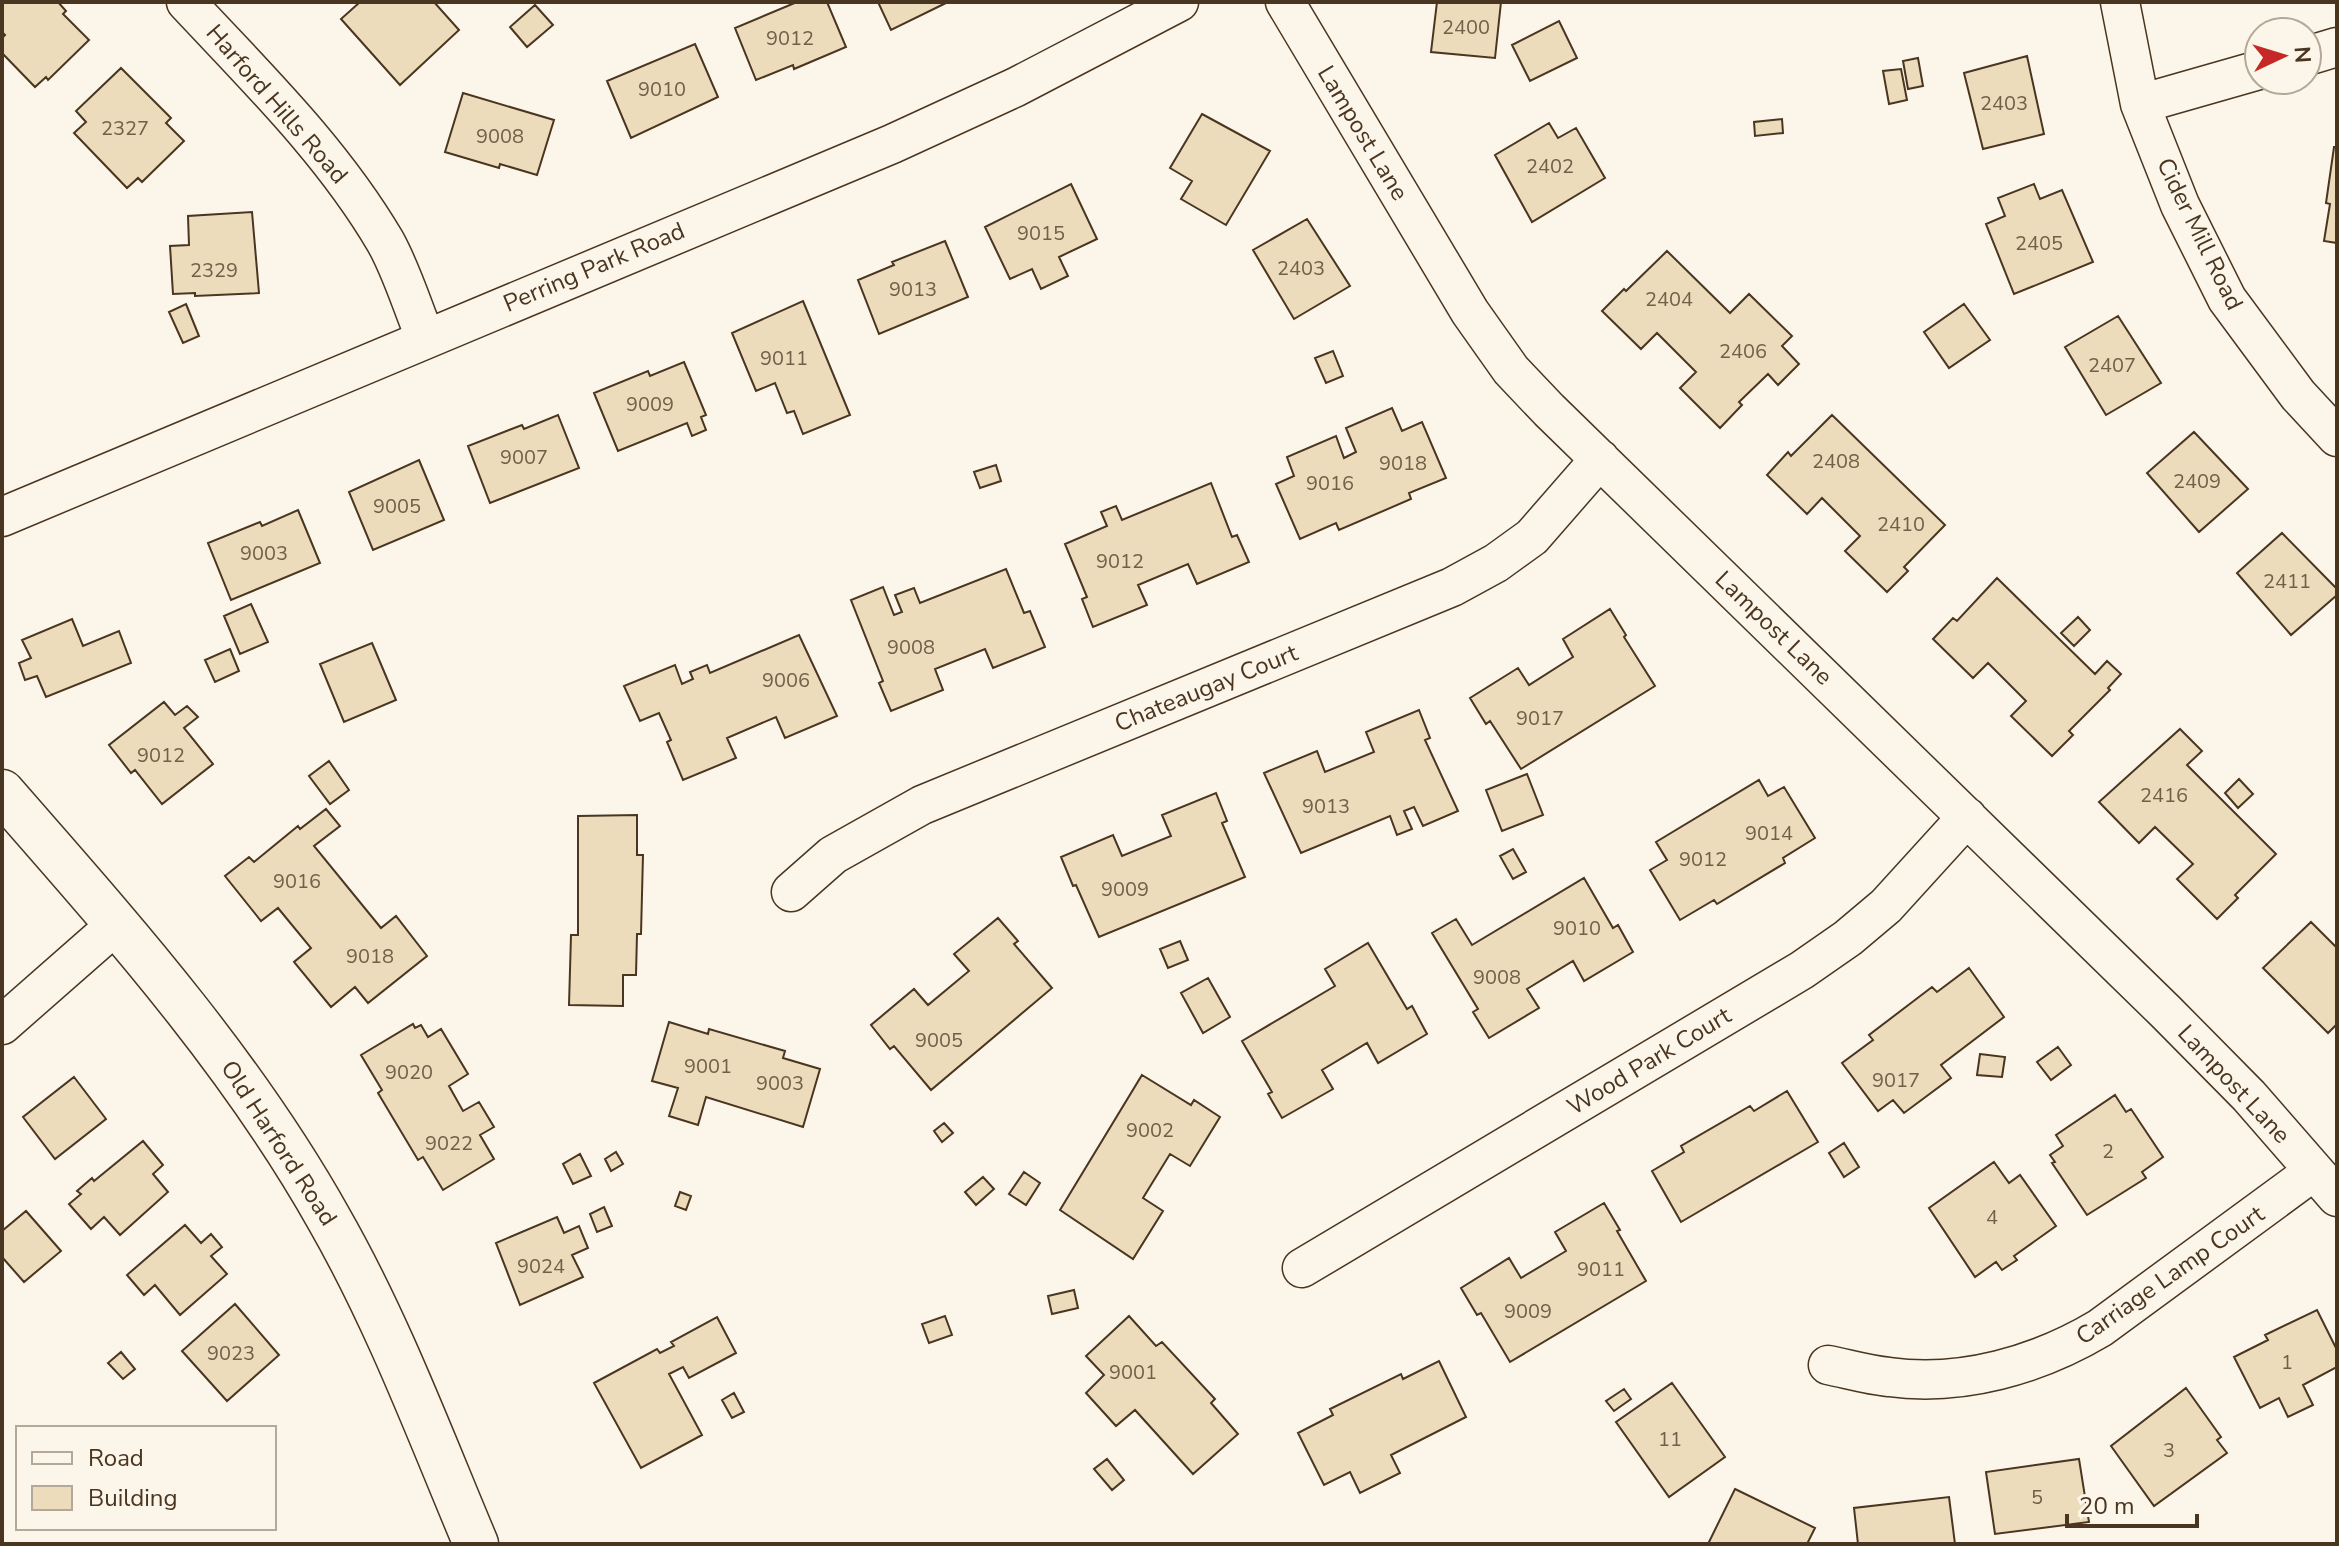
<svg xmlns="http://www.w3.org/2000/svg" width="2339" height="1546" font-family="'Nunito Sans',sans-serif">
  <rect width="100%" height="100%" fill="#fbf6e9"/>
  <path fill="#ecdcbc" stroke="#4a3520" stroke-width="2" d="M2,2H58L66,11L63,14L89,40L48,80L46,77L35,87L2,53V38L5,35L2,32Z
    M360,2H434L459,30L400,85L341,19Z
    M797,2H827L846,47L794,69L793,65L756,80L735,28Z
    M878,2H948L891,30Z
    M1437,2H1501L1495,58L1431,52Z
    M535,5L553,25L527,47L510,27Z
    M1559,21L1577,58L1530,81L1512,45Z
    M695,44L718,97L631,138L607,81Z
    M2027,56L2044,134L1983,149L1964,73Z
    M1918,58L1923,86L1908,89L1903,61Z
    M121,68L171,118L166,123L184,141L142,182L138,178L127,188L74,133L86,122L76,111Z
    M1901,69L1907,100L1889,104L1883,71Z
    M463,93L554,120L537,175L500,164L499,168L445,152Z
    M1202,114L1270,151L1226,225L1181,199L1192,181L1170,168Z
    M1782,119L1783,133L1755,136L1754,122Z
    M1549,123L1558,138L1576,128L1605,178L1532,222L1495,155Z
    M2334,147H2337V243L2324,241L2330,204L2326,203Z
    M1071,184L1097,239L1059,257L1068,276L1041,289L1032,269L1010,279L985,227Z
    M2034,184L2040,199L2062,190L2093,262L2014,294L1986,224L2005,216L1998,198Z
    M252,212L259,293L195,296V293L173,294L170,246L189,245L188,216Z
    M1307,219L1350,286L1294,319L1253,250Z
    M945,241L968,297L879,334L858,280L894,265L892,262Z
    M1667,251L1730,313L1749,294L1792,336L1782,346L1799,364L1778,385L1768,374L1739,402L1742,405L1720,428L1680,388L1696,372L1657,333L1641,349L1602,311L1624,289L1626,291Z
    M803,301L850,415L803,434L794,411L787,413L775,383L756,391L732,333Z
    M186,304L199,336L183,343L169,312Z
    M1964,304L1990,340L1949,368L1924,332Z
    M2118,316L2161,383L2106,415L2065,347Z
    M1333,351L1343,376L1326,383L1315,358Z
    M684,362L706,415L701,417L706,430L692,436L687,423L618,451L594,393L648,371L650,376Z
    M1392,408L1402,431L1422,422L1446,478L1409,493L1411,499L1339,530L1336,523L1300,539L1276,484L1294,476L1287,457L1336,436L1344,458L1356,452L1346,428Z
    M558,415L579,468L490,503L468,446L522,425L524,429Z
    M1832,415L1945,525L1904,567L1908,571L1887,592L1845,551L1860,536L1822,498L1807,514L1767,475L1788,452L1791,456Z
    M2194,432L2248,489L2199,532L2147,473Z
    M419,460L444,520L373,550L349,492Z
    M996,465L1001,481L980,488L974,472Z
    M1211,483L1232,537L1237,535L1249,562L1197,584L1188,564L1138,585L1147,605L1093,627L1082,599L1087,597L1065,544L1107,526L1101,512L1116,506L1122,520Z
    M298,510L320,563L231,600L208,543L260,522L262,526Z
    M2282,533L2337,589V595L2291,635L2237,573Z
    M1006,569L1024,613L1030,611L1045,647L993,668L985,649L935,669L943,690L891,711L879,683L883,681L851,600L883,587L894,615L902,612L895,595L914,588L920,603Z
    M1997,578L2095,674L2107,661L2121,674L2108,688L2110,690L2069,731L2073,735L2052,756L2011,716L2026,701L1988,663L1973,678L1933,639L1953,618L1957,621Z
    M251,604L268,642L240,654L224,616Z
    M1610,609L1626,635L1624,637L1655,686L1521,769L1490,721L1486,724L1470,698L1518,668L1529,685L1573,657L1563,639Z
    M2078,617L2090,630L2074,646L2061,633Z
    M72,619L83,646L119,631L131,663L46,697L37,676L25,680L19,663L31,658L22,640Z
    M799,635L837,716L785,738L776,717L727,738L736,758L683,780L667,742L671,740L659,713L640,721L624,686L675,665L682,684L693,679L690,672L707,665L710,673Z
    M372,643L396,700L344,722L320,664Z
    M230,649L239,671L215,682L205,660Z
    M164,702L175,715L187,706L198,717L184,728L213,764L162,804L135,770L131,773L109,745Z
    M1419,710L1430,738L1425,740L1458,811L1423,826L1414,807L1404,811L1412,829L1397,835L1390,816L1301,853L1264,773L1317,751L1325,772L1374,752L1366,732Z
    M2180,729L2202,751L2187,765L2276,854L2235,895L2238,898L2217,919L2177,879L2193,864L2155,827L2139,843L2099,802Z
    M329,761L349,790L330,804L309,776Z
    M1527,774L1543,815L1502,831L1486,790Z
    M2239,779L2253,794L2238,808L2225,793Z
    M1759,780L1768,796L1784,787L1815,838L1783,858L1785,863L1717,904L1714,900L1680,920L1650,870L1667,860L1656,842Z
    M1216,793L1227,821L1222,823L1245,877L1099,937L1076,885L1073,886L1061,857L1113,835L1122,856L1171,836L1162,815Z
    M326,809L340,826L314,846L381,928L396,916L427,956L368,1003L355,987L331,1007L294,962L311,948L278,908L261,921L225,876L249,857L254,862L298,826L300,829Z
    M637,815V855H643L641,934H637L636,975H623V1006L569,1005L571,935H578V816Z
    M1513,849L1526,872L1513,879L1500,856Z
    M1584,878L1613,928L1618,925L1633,952L1584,981L1573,961L1527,989L1539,1008L1489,1038L1473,1012L1478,1009L1432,933L1456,919L1472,945Z
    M998,918L1018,941L1014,944L1052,988L931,1090L894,1046L890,1049L871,1025L914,989L928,1005L969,971L954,954Z
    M2311,922L2337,948V1024L2328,1033L2263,968Z
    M1180,941L1188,960L1168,968L1160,949Z
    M1368,943L1407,1009L1412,1006L1427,1034L1378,1063L1367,1043L1322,1070L1333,1089L1282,1118L1268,1094L1272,1092L1242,1041L1335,986L1325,969Z
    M1969,968L2004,1017L1941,1065L1951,1078L1904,1113L1893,1100L1878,1111L1842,1063L1873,1040L1869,1035L1932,987L1937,992Z
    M1208,978L1230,1017L1203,1033L1181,993Z
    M669,1022L708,1034L709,1029L785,1051L783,1058L820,1069L803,1127L706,1097L698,1125L669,1116L678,1088L652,1081Z
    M413,1024L415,1028L421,1025L428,1037L441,1029L468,1074L449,1086L463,1111L479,1102L494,1127L480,1135L494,1159L443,1190L423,1157L418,1160L378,1093L382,1090L361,1055Z
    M2058,1047L2071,1065L2051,1080L2037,1062Z
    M1980,1054L2005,1057L2002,1077L1977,1075Z
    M1142,1075L1191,1105L1194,1100L1220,1117L1190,1166L1170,1154L1143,1198L1163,1211L1133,1259L1060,1210Z
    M74,1077L106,1119L55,1159L23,1117Z
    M1787,1091L1818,1142L1681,1222L1652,1171L1684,1152L1681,1146L1750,1106L1754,1111Z
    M2115,1095L2126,1112L2131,1109L2163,1157L2142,1172L2146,1178L2087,1215L2052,1163L2055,1162L2050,1155L2063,1146L2056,1135Z
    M944,1123L953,1133L942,1142L934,1131Z
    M143,1141L163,1165L153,1174L168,1192L120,1235L104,1217L91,1229L69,1204L81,1194L77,1191L92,1178L94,1181Z
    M1844,1143L1859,1167L1844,1177L1829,1153Z
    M616,1152L623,1164L611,1171L605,1159Z
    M580,1154L591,1176L573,1184L563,1164Z
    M1994,1162L2009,1183L2020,1175L2056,1226L2014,1256L2017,1260L2002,1270L1996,1262L1975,1277L1929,1208Z
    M1024,1172L1040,1183L1026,1205L1009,1194Z
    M983,1177L994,1189L976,1205L965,1192Z
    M680,1192L691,1196L686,1210L675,1206Z
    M1604,1203L1620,1230L1617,1231L1646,1281L1510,1362L1481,1313L1477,1315L1461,1288L1509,1258L1521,1278L1566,1251L1555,1232Z
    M604,1207L612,1226L597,1232L590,1214Z
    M26,1211L61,1251L24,1282L2,1257V1231Z
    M557,1217L564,1233L579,1226L588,1248L572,1255L583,1277L520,1305L496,1243Z
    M185,1225L201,1243L211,1234L222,1247L211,1256L227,1274L180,1315L155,1285L144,1295L127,1275Z
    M1074,1290L1078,1308L1052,1314L1048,1296Z
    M235,1304L279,1355L227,1401L182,1351Z
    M2317,1310L2337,1350V1367L2303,1385L2313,1405L2288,1417L2279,1398L2260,1408L2234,1357L2268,1340L2265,1335Z
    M945,1316L952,1335L929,1343L922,1324Z
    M1129,1316L1156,1346L1162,1342L1215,1399L1211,1403L1238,1434L1193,1474L1135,1410L1116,1426L1086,1393L1104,1375L1086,1356Z
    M717,1317L736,1353L689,1378L683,1367L669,1374L702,1435L641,1468L594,1383L657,1349L660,1353L674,1346L671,1342Z
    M121,1352L135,1369L123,1379L108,1363Z
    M1439,1361L1466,1417L1391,1455L1400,1473L1360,1493L1350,1472L1324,1485L1298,1433L1333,1415L1330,1409L1401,1374L1403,1379Z
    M1672,1383L1725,1457L1669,1497L1616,1422Z
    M2186,1388L2221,1437L2217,1440L2227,1453L2154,1506L2111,1446Z
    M1624,1389L1631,1399L1614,1411L1606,1401Z
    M734,1393L744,1412L732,1418L722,1400Z
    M1107,1459L1124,1480L1112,1490L1094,1469Z
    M2079,1459L2089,1522L1995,1534L1986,1472Z
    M1735,1489L1815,1528L1807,1544H1708Z
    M1949,1497L1955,1544H1858L1854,1508Z"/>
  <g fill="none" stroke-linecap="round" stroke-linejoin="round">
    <g stroke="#4a3520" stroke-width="41">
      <path id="minor" d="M186,2C257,78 332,151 385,241C402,271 412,306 425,337
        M1285,2L1470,312L1511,370L1549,410L2166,1012L2249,1096L2337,1197
        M2120,2L2140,104L2180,205L2227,299L2298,395L2337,437
        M2307,56L2337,47
        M2140,104L2259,70
        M2,517L892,144L1016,87L1179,2
        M791,892L833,855L922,805L1452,587L1496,563L1532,537L1600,459
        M2,1025L117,924
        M1302,1268L1802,970L1848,938L1886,906L1967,817
        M1828,1365C1848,1369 1868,1375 1889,1377C1962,1387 2038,1365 2100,1328L2314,1171"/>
    </g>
    <g stroke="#4a3520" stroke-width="47">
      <path id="tertiary" d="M2,792C120,927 241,1062 329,1219C388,1322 430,1435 476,1544"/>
    </g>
    <use href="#minor" stroke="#fbf6e9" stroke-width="38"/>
    <use href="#tertiary" stroke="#fbf6e9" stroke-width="44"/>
  </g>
  <g text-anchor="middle" stroke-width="6" stroke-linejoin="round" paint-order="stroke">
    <g font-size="20" fill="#725f47">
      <text x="1466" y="34">2400</text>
      <text x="790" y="45">9012</text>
      <text x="662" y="96">9010</text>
      <text x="2004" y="110">2403</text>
      <text x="125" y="135">2327</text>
      <text x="500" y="143">9008</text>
      <text x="1550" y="173">2402</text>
      <text x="1041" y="240">9015</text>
      <text x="2039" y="250">2405</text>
      <text x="1301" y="275">2403</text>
      <text x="214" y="277">2329</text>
      <text x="913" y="296">9013</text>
      <text x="1669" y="306">2404</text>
      <text x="1743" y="358">2406</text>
      <text x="784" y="365">9011</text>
      <text x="2112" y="372">2407</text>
      <text x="650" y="411">9009</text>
      <text x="524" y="464">9007</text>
      <text x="1836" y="468">2408</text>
      <text x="1403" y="470">9018</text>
      <text x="2197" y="488">2409</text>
      <text x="1330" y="490">9016</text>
      <text x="397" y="513">9005</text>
      <text x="1901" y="531">2410</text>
      <text x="264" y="560">9003</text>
      <text x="1120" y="568">9012</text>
      <text x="2287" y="588">2411</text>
      <text x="911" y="654">9008</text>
      <text x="786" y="687">9006</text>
      <text x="1540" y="725">9017</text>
      <text x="161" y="762">9012</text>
      <text x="2164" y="802">2416</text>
      <text x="1326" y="813">9013</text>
      <text x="1769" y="840">9014</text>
      <text x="1703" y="866">9012</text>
      <text x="297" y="888">9016</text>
      <text x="1125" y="896">9009</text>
      <text x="1577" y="935">9010</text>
      <text x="370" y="963">9018</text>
      <text x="1497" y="984">9008</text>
      <text x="939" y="1047">9005</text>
      <text x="708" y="1073">9001</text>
      <text x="409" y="1079">9020</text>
      <text x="1896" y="1087">9017</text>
      <text x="780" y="1090">9003</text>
      <text x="1150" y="1137">9002</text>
      <text x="449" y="1150">9022</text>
      <text x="2108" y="1158">2</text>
      <text x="1992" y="1224">4</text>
      <text x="541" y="1273">9024</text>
      <text x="1601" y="1276">9011</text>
      <text x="1528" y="1318">9009</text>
      <text x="231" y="1360">9023</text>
      <text x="2287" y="1369">1</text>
      <text x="1133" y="1379">9001</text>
      <text x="1670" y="1446">11</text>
      <text x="2169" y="1457">3</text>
      <text x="2037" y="1504">5</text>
    </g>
    <g font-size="24" fill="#4a3520" stroke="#fbf6e9">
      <text transform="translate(277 104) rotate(49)" y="8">Harford Hills Road</text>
      <text transform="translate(1363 133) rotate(59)" y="8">Lampost Lane</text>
      <text transform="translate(2200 234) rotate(64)" y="8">Cider Mill Road</text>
      <text transform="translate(594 267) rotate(-23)" y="8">Perring Park Road</text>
      <text transform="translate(1774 628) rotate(44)" y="8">Lampost Lane</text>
      <text transform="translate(1206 688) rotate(-22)" y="8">Chateaugay Court</text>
      <text transform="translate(1649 1061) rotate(-31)" y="8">Wood Park Court</text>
      <text transform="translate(2234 1084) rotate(47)" y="8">Lampost Lane</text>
      <text transform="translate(279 1143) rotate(57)" y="8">Old Harford Road</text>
      <text transform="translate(2170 1275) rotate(-35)" y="8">Carriage Lamp Court</text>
    </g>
  </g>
  <rect width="2339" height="1546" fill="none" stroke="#4a3520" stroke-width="8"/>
  <rect x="16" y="1426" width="260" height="104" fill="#fbf6e9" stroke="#b4a999" stroke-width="2"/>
  <rect x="32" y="1452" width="40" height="12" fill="#fbf6e9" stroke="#b4a999" stroke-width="2"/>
  <text x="88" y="1466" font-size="24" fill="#4a3520">Road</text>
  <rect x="32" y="1486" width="40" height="24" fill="#ecdcbc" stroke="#b4a999" stroke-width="2"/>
  <text x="88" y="1506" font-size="24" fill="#4a3520">Building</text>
  <g transform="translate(2283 56) rotate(86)"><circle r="38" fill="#fbf6e9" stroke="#b4a999" stroke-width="2"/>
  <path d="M0-6L14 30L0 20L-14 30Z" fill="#c62828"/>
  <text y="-12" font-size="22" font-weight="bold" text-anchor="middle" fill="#4a3520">N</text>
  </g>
  <path d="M2067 1514v12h130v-12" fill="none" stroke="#4a3520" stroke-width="4"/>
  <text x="2079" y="1514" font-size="24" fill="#4a3520" stroke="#fbf6e9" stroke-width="6" paint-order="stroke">20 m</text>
</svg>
